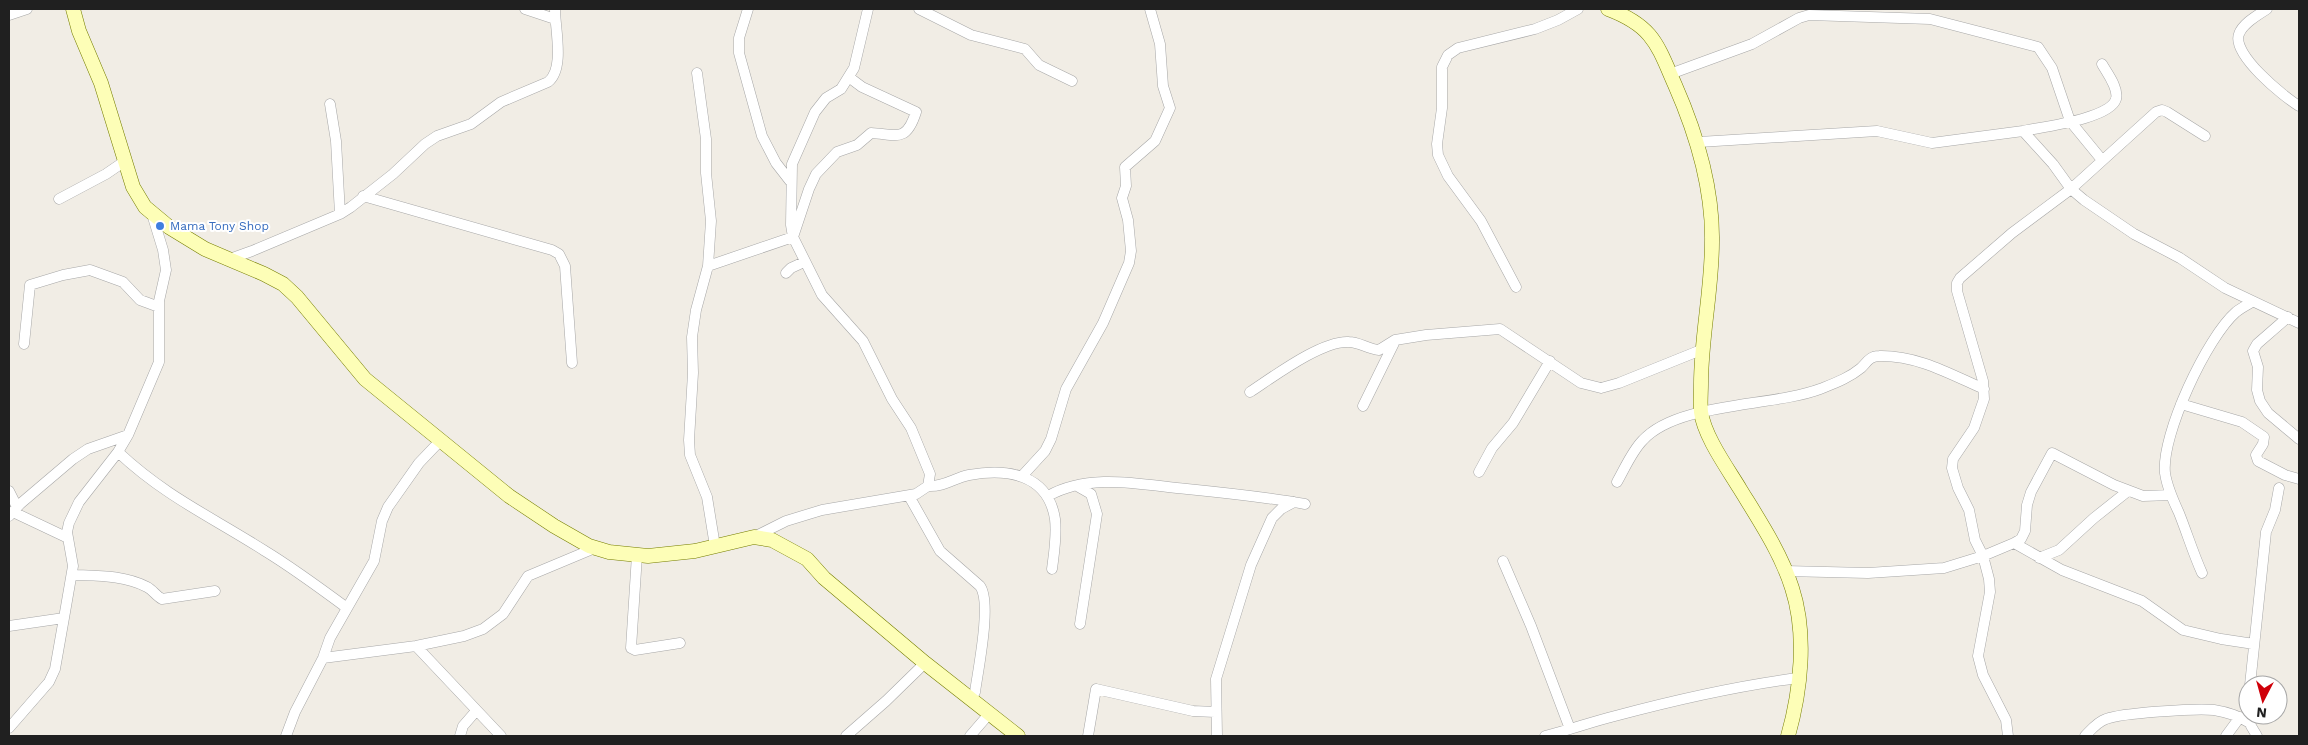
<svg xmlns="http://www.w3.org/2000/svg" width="2308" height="745" font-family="'Work Sans',sans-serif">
  <rect width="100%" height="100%" fill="#f1ede5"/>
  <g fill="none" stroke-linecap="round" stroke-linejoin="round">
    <g stroke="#a7a7a7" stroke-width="11">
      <path id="street" d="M525,9L555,19
        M748,9L739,38V53L762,136L776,163L790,181
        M919,9L971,35L1025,49L1039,65L1072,81
        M2267,9C2258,15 2243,23 2239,34C2231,54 2284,97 2299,106
        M9,15L27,9
        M697,73L706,139V173L711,221L708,266L696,310L692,337L693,373L689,440L690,455L707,497L715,546
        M1670,74L1752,44L1799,18L1809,15L1930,19L2038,47L2052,68L2070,121L2102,160
        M330,104L336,141L340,214
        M2023,131C2041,127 2110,119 2116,99C2119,88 2107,73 2102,64
        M1699,142L1877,131L1932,143L2023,131L2053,164L2071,189L2084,200L2134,234L2180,258L2225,288L2299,323
        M363,196L552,250L559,254L565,266L572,363
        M59,199L106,174L125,161
        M227,260L252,251L340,214L351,207L393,174L425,144L437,136L471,124L501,102L548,82C565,69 555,29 555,9
        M708,266L793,237L809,189L816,174L837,152L857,145L871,133C895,134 906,144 916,112L862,87L850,78
        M786,273L791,268L804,262
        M1516,287L1481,221L1448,176L1438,155L1437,144L1442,108V67L1448,55L1458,48L1535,29L1558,20L1578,9
        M2288,317L2257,344L2253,351L2258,367L2257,390L2260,401L2268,413L2299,439
        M24,344L30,285L63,275L90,270L123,282L140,300L159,307
        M1250,392C1273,377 1322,340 1349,342C1359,342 1368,349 1379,350L1395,340L1426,335L1500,329L1581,383L1601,388L1619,383L1701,350
        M2181,404L2242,422L2264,437L2263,444L2256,455L2258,461L2285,475L2299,479
        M1363,406L1395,341
        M118,452C166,497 212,517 265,551C293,568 320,588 347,608
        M1479,472L1492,448L1513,423L1550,361
        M1023,475L1045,451L1051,439L1066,389L1103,323L1129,263L1131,251L1128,220L1122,198L1126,186L1125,167L1155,141L1170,108L1163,86L1160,44L1150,9
        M1617,482C1625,468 1632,451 1643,440C1678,402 1772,407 1820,389C1835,383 1849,378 1861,368C1867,362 1870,356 1879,356C1917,355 1950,374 1984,389
        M928,486C944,487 954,478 969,475C1007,468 1048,474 1055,519C1057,536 1054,553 1052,569
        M1077,486L1091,494L1097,514L1080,624
        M9,491L17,507
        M909,496L940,551L980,586C992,602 978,670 975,692L971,700
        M1048,496C1090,472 1143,485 1187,489C1227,493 1266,497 1305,504
        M13,512L68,538
        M9,516L20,504L73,459L88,449L128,435
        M754,537L786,521L822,510L916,494L928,486L930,474L911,428L892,399L863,341L822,295L793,237L791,225L792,164L815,112L826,98L841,89L854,68L868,9
        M2014,543L2062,570L2142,601L2183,630L2221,639L2254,644
        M637,555L631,648L635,650L680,643
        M2039,558L2059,550L2094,518L2128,491
        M1503,561L1531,626L1570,729
        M1785,571L1868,573L1944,568L1983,556L2014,543L2021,539L2025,531L2027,505L2031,492L2052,453L2114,485L2143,496L2171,495
        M2202,573C2193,553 2187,533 2179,513C2173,500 2167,487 2165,473C2161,435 2207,337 2236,312C2241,308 2247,305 2252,302
        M73,575C98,576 124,575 147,587C153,590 156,596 162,599L215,591
        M9,626L64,618L73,566L67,532L69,523L79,502L118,452L128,435L159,362V301L166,270L163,250L152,214
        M416,646L501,736
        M323,658L416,646L464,636L483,629L503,614L528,576L595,548
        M2250,685L2266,532L2275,510L2279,488
        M2250,718L2251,726L2257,736
        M9,728L49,682L55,669L64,618
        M286,736L295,712L323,658L330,638L374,561L382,521L388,507L419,463L440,441
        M460,736L463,726L476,711
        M846,736L886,701L925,663
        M970,736L989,714
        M1088,736L1096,689L1193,711L1215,712
        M1217,736L1216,679L1251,565L1272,518L1281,509L1294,502
        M1545,736C1569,730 1591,722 1615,716C1675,700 1736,686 1798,678
        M2008,736L2006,720L1983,675L1978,656L1990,592L1989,579L1983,556L1975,540L1969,510L1958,488L1952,468L1953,459L1974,428L1984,399L1983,381L1957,291V283L1960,278L2012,233L2071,189L2156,112L2162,110L2167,112L2205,136
        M2085,736C2091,730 2097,722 2106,719C2121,713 2197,708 2214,710C2227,712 2239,716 2250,723
        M2226,736L2240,717"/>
    </g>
    <g stroke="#757d00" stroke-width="15">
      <path id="secondary" d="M73,9L79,31L101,83L133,187L145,207L169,227L205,249L264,274L283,284L297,297L365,379L509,496L554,526L589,546L609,552L648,556L695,551L754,537L772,540L807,559L824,578L925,663L1018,736
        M1608,9C1653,26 1657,44 1675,85C1697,135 1713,187 1712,242C1712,290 1701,337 1701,384C1701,393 1700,403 1701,412C1704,436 1728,469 1740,489C1759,520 1781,553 1792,588C1807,634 1801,690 1788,736"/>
    </g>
    <use href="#street" stroke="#fff" stroke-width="10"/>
    <use href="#secondary" stroke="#fdfeb7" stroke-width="14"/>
  </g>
  <circle fill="#3f7fe0" stroke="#fff" stroke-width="2" cx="160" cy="226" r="5"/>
  <g text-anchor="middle" stroke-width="4" stroke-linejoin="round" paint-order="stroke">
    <g font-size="12" fill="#366cbe" stroke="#fff" text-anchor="start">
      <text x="170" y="230">Mama Tony Shop</text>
    </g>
  </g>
  <rect width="2308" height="745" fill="none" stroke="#202020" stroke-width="20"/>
  <g transform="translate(2263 700) rotate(186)"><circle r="24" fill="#ffffff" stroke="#a6a6a6"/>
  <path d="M0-4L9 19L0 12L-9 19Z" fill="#cf0009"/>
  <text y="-8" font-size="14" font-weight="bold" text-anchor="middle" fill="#202020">N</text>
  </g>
</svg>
